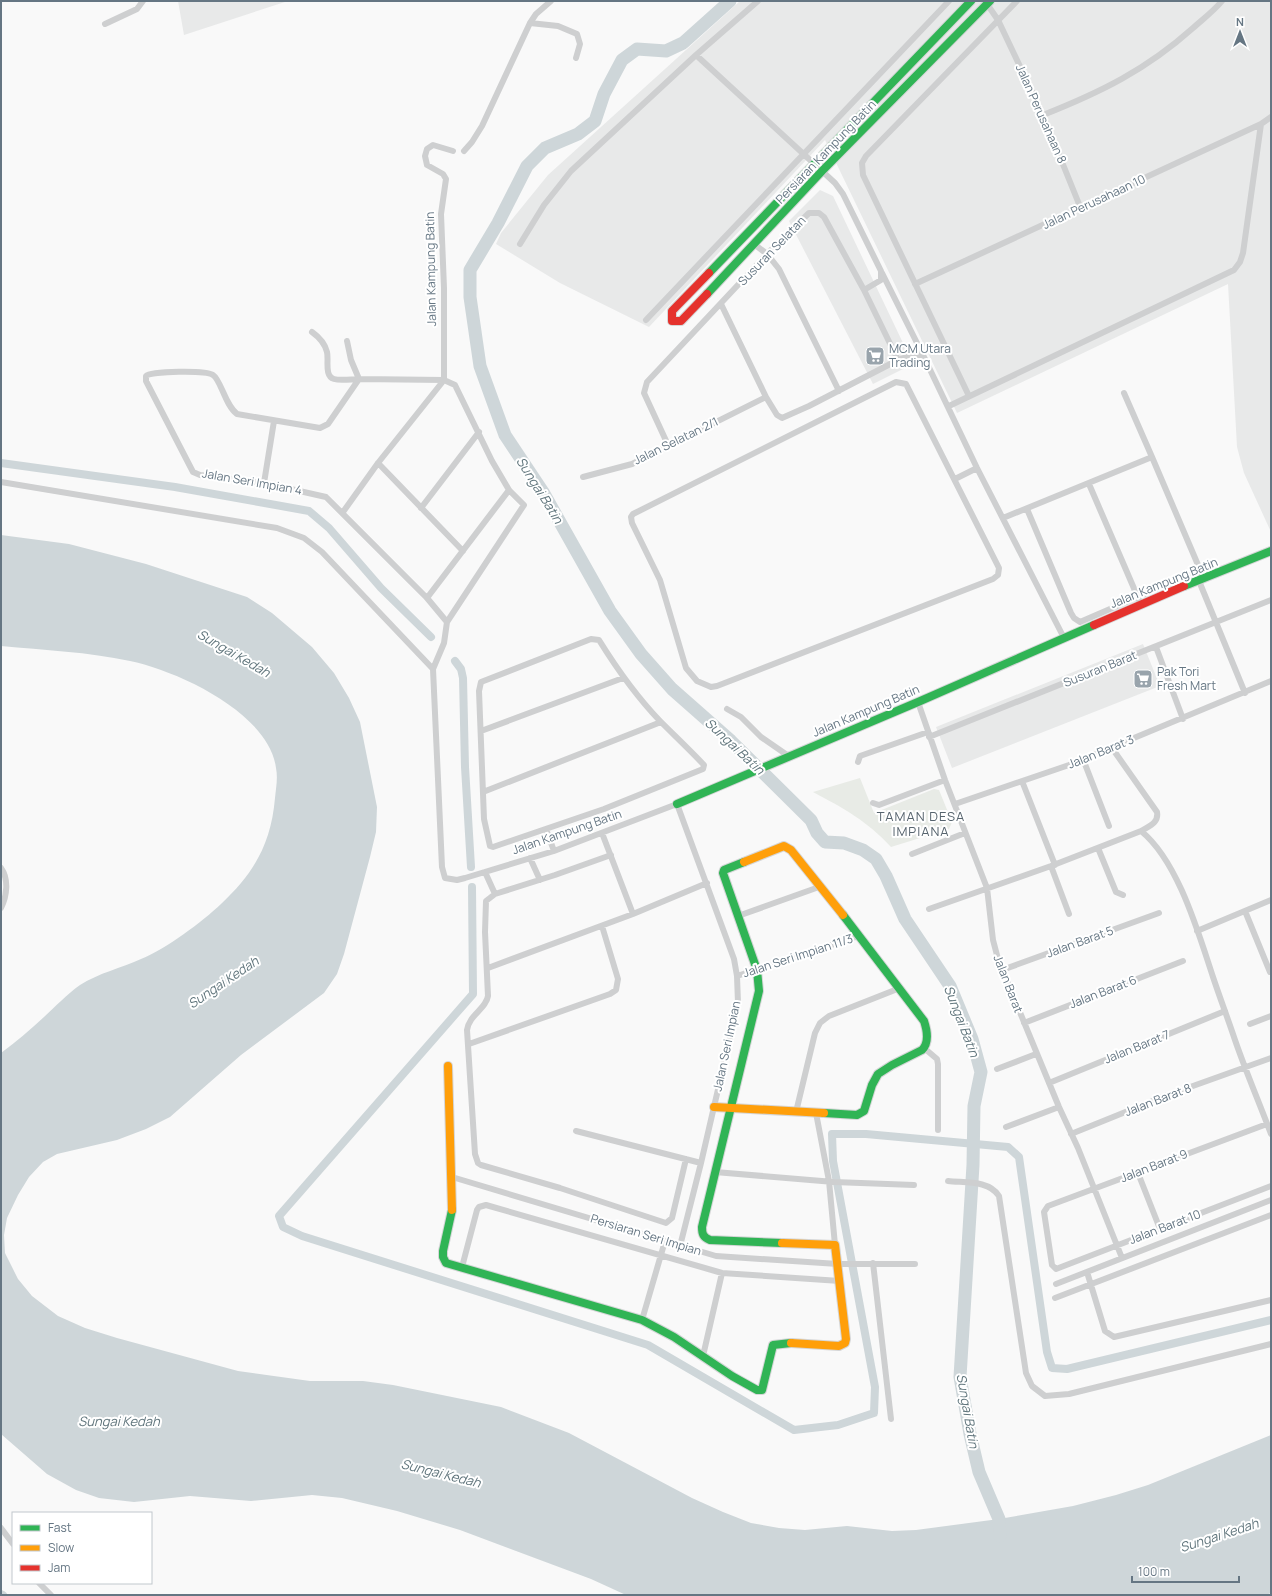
<svg xmlns="http://www.w3.org/2000/svg" width="1272" height="1596" font-family="Manrope,sans-serif">
  <rect width="100%" height="100%" fill="#f9f9f9"/>
  <path fill="#e8e9e9" d="M178,1H288L184,35Z
    M740,1H1271V532L1244,473L1237,447L1228,284L957,413L825,140L649,327L560,283L496,244L501,233L548,175Z
    M820,190L833,196L913,364L873,384L789,221Z
    M1143,644L1160,686L952,768L936,727Z"/>
  <path fill="#e8ebe6" d="M860,778L874,813L934,789L939,790L952,822L949,829L891,847C867,821 845,809 813,792Z"/>
  <path fill="#ced6d9" d="M1,535L69,544L146,564L247,597L272,613L312,647L334,673L349,698L360,722L377,807L376,832L370,857L344,954L337,974L324,993L241,1055L170,1117L146,1129L117,1140L57,1154L43,1162L29,1177L18,1195L7,1218L4,1235L5,1253L18,1279L32,1296L58,1316L85,1328L117,1338L238,1371L310,1381H363L393,1385L501,1407L569,1433L692,1498L723,1512L751,1523L779,1528L805,1530L847,1526L892,1531L916,1530L999,1519L1073,1506L1116,1495L1148,1485L1271,1435V1593L1266,1595H626L591,1579L460,1530L397,1511L342,1498L312,1495L251,1501L190,1496L134,1502L99,1498L76,1490L47,1474L1,1434V1053C16,1042 30,1030 44,1017C55,1007 67,994 80,985C99,973 121,968 141,959C166,949 202,922 221,904C254,873 271,844 275,798C276,788 278,778 276,768C269,713 178,671 130,661C88,652 44,650 1,646Z"/>
  <g fill="none" stroke-linecap="round" stroke-linejoin="round">
    <path stroke="#ced6d9" stroke-width="8" d="M1,463L175,487L309,511L329,528L381,588L431,637
      M455,661L461,669L463,678L465,767L471,867
      M472,887L473,994L279,1216L283,1227L302,1236L648,1345L794,1430L838,1425L874,1413L875,1387L833,1161L832,1134H866L1008,1147L1019,1157L1047,1352L1052,1368L1067,1369L1271,1320
      M1,1594L3,1595"/>
    <path stroke="#ced6d9" stroke-width="13" d="M730,1L683,43L666,51L637,49L622,60L604,94L595,121L578,134L545,148L527,166L498,223L470,270V297L480,366L505,435L543,492L610,611L641,654L672,689L731,741L811,820L817,833L825,842L844,843L863,850L876,859L886,876L905,919L950,986L972,1039L981,1072L974,1106L973,1165L960,1377L970,1434L979,1472L999,1519L1000,1536"/>
    <g stroke="#d5d6d7" stroke-width="10">
      <path id="fast" d="M709,273L971,1
        M707,294L822,171L990,1
        M1184,586L1271,551
        M677,804L918,702L1094,625
        M744,862L724,870L723,873L757,970L759,991L702,1227C702,1234 703,1237 710,1240L782,1243
        M824,1113L857,1115L864,1111L872,1085L878,1074L892,1065L922,1050C929,1043 927,1030 924,1021L843,915
        M452,1210L443,1251V1257L446,1263L642,1320L674,1337L732,1376L757,1390H762L773,1345L791,1343"/>
    </g>
    <g stroke="#d5d6d7" stroke-width="10">
      <path id="slow" d="M744,862L784,846L791,850L843,915
        M448,1066L452,1210
        M714,1107L824,1113
        M782,1243L835,1245L846,1339L845,1343L839,1346L791,1343"/>
    </g>
    <g stroke="#d5d6d7" stroke-width="10">
      <path id="jam" d="M707,294L681,321H672V311L709,273
        M1094,625L1184,586"/>
    </g>
    <path stroke="#cecfd0" stroke-width="6" d="M985,1L998,20L1043,115L1081,209
      M530,23L558,26L577,34L580,44L576,58
      M105,24L137,9L143,1
      M696,55L835,183L843,194L881,271V280L864,290
      M1043,115C1101,92 1146,70 1193,28C1203,19 1214,11 1222,1
      M464,151L472,142L482,126L530,23L536,14L551,1
      M520,244L544,205L571,171L696,55L758,1
      M754,244L767,254L779,269L839,391
      M882,273L924,357
      M915,284L1261,124L1271,117
      M721,304L766,397L777,415L782,418L809,406L898,360L912,355L924,357L977,468L1064,638
      M646,320L949,1
      M312,332C319,337 325,344 327,352C329,360 324,376 334,379C341,381 352,379 359,379L351,360L347,341
      M444,380V288L441,214L446,179L443,174L427,165L425,156L427,149L433,145L453,151
      M896,382L906,384L999,568L998,575L993,579L717,686L711,687L697,681L686,668L660,580L632,523L631,517L633,514Z
      M1124,393L1152,457
      M969,396L863,175L862,163L866,156L1017,1
      M949,406L1234,270L1240,262L1243,253L1261,124
      M668,445L644,393L647,382L767,254L809,213H819L824,217L864,290L898,360
      M378,463L463,551
      M583,477L632,464L766,397
      M955,479L977,468
      M1,482L277,528L304,538L322,552L433,669L442,867L445,878L457,880L465,878L554,851L677,804L734,959L737,976L738,1003L701,1163L680,1246
      M264,483L274,421
      M1089,484L1139,600
      M421,508L479,432
      M1027,509L1071,613L1074,618L1080,622L1200,570
      M343,512L378,463L444,380
      M1003,518L1152,457L1204,579
      M1199,581L1245,693
      M427,598L509,490
      M591,639L599,640C617,669 637,697 660,721C675,736 690,750 704,765L703,769L604,809L493,847L490,846L484,819L479,691L481,682Z
      M1156,647L1183,719
      M433,669L444,643L447,622L524,505L509,490L492,461L455,385L444,380L359,379L328,424L320,428L237,414C225,405 221,380 213,375C206,370 151,371 146,376V381L193,472L200,475L264,483L326,497L427,598L447,622
      M918,702L945,780L987,888L993,940L998,959L1059,1107L1078,1148L1122,1258
      M727,709L741,717L761,737L790,757
      M481,731L623,678
      M929,737L1271,600
      M1112,748L1157,812C1159,823 1149,826 1141,831
      M1083,759L1109,826
      M858,762L860,756L928,732
      M1022,781L1055,865
      M483,792L661,722
      M873,803L879,805L945,780
      M955,804L1069,765L1271,681
      M546,829L554,851
      M602,833L633,914
      M1098,848L1116,892L1123,895
      M912,854L965,833
      M611,855L555,875L495,894L486,901L485,932L488,996C486,1009 469,1015 467,1030L475,1154L478,1163L481,1165L560,1188L666,1223L672,1218L686,1159
      M530,858L540,880
      M1051,866L1069,914
      M1,868C9,879 7,896 1,908
      M485,872L495,894
      M929,909L1051,866L1141,831C1178,861 1198,932 1213,977C1220,998 1228,1019 1235,1040C1246,1072 1259,1102 1271,1134
      M1245,911L1270,972
      M738,916L819,887
      M1197,931L1271,900
      M488,968L633,914L707,883
      M1002,970L1159,913
      M737,976L859,936
      M1024,1023L1183,961
      M1250,1024L1271,1016
      M469,1044L610,994L616,990L618,979L602,926
      M924,1048L937,1059L938,1064V1130
      M997,1069L1036,1054
      M1049,1083L1225,1011
      M796,1112L815,1033L820,1023L829,1016L900,988
      M816,1113L829,1181L835,1245
      M1267,1124L1048,1206L1044,1212L1052,1265L1056,1269L1271,1186
      M1006,1127L1059,1107
      M576,1131L701,1163
      M1071,1134L1165,1096L1271,1058
      M715,1172L834,1182L914,1185
      M1138,1173L1160,1229
      M452,1177L716,1256L838,1264H915
      M948,1181C965,1183 989,1180 999,1196L1026,1373L1032,1386L1045,1396L1069,1394L1271,1344
      M873,1263L891,1419
      M462,1267L477,1210L479,1207L486,1205L722,1273L840,1281
      M1087,1272L1105,1331L1114,1337L1271,1300
      M1056,1284L1271,1200
      M1055,1298L1271,1215
      M642,1320L665,1241
      M703,1356L722,1273
      M1,1528L13,1544
      M39,1583L51,1595"/>
    <use href="#fast" stroke="#30b455" stroke-width="8"/>
    <use href="#slow" stroke="#ff9f0a" stroke-width="8"/>
    <use href="#jam" stroke="#e5322d" stroke-width="8"/>
  </g>
  <defs>
    <g id="supermarket-square" transform="scale(1)"><rect x="-9" y="-9" width="18" height="18" rx="4" fill="#99a4ac" stroke="#fff"/><path d="M-6-5.5h2.5l.6 2H6L4.5 2H-2.5L-4.4-4H-6ZM-1.5 3.2a1.3 1.3 0 1 0 .1 0ZM3 3.2a1.3 1.3 0 1 0 .1 0Z" fill="#fff"/></g>
  </defs>
  <g fill-rule="evenodd">
    <use href="#supermarket-square" x="875" y="356"/>
    <use href="#supermarket-square" x="1143" y="679"/>
  </g>
  <g text-anchor="middle" stroke-width="4" stroke-linejoin="round" paint-order="stroke">
    <g font-size="12" fill="#657683" stroke="#fff">
      <text transform="translate(1041 114) rotate(66)" y="4">Jalan Perusahaan 8</text>
      <text transform="translate(826 152) rotate(-46)" y="4">Persiaran Kampung Batin</text>
      <text transform="translate(1094 202) rotate(-25)" y="4">Jalan Perusahaan 10</text>
      <text transform="translate(772 251) rotate(-46)" y="4">Susuran Selatan</text>
      <text transform="translate(431 269) rotate(-91)" y="4">Jalan Kampung Batin</text>
      <text transform="translate(676 441) rotate(-26)" y="4">Jalan Selatan 2/1</text>
      <text transform="translate(252 482) rotate(10)" y="4">Jalan Seri Impian 4</text>
      <text transform="translate(1164 583) rotate(-22)" y="4">Jalan Kampung Batin</text>
      <text transform="translate(1100 669) rotate(-22)" y="4">Susuran Barat</text>
      <text transform="translate(866 711) rotate(-23)" y="4">Jalan Kampung Batin</text>
      <text transform="translate(1101 752) rotate(-22)" y="4">Jalan Barat 3</text>
      <text transform="translate(567 832) rotate(-19)" y="4">Jalan Kampung Batin</text>
      <text transform="translate(1080 942) rotate(-20)" y="4">Jalan Barat 5</text>
      <text transform="translate(798 956) rotate(-18)" y="4">Jalan Seri Impian 11/3</text>
      <text transform="translate(1008 984) rotate(69)" y="4">Jalan Barat</text>
      <text transform="translate(1103 992) rotate(-21)" y="4">Jalan Barat 6</text>
      <text transform="translate(727 1046) rotate(-78)" y="4">Jalan Seri Impian</text>
      <text transform="translate(1137 1047) rotate(-22)" y="4">Jalan Barat 7</text>
      <text transform="translate(1158 1100) rotate(-21)" y="4">Jalan Barat 8</text>
      <text transform="translate(1154 1166) rotate(-21)" y="4">Jalan Barat 9</text>
      <text transform="translate(1165 1227) rotate(-21)" y="4">Jalan Barat 10</text>
      <text transform="translate(646 1235) rotate(17)" y="4">Persiaran Seri Impian</text>
    </g>
    <g font-size="12" fill="#657683" stroke="#fff" text-anchor="start">
      <text x="889" y="353">MCM Utara<tspan x="889" dy="14">Trading</tspan></text>
      <text x="1157" y="676">Pak Tori<tspan x="1157" dy="14">Fresh Mart</tspan></text>
    </g>
    <g font-size="13" font-style="italic" fill="#60757c" stroke="#fff">
      <text transform="translate(540 490) rotate(58)" y="5">Sungai Batin</text>
      <text transform="translate(234 653) rotate(30)" y="5">Sungai Kedah</text>
      <text transform="translate(735 746) rotate(43)" y="5">Sungai Batin</text>
      <text transform="translate(223 982) rotate(-34)" y="5">Sungai Kedah</text>
      <text transform="translate(962 1021) rotate(69)" y="5">Sungai Batin</text>
      <text transform="translate(968 1411) rotate(80)" y="5">Sungai Batin</text>
      <text x="119" y="1426">Sungai Kedah</text>
      <text transform="translate(441 1473) rotate(14)" y="5">Sungai Kedah</text>
      <text transform="translate(1219 1535) rotate(-18)" y="5">Sungai Kedah</text>
    </g>
    <g font-size="13" letter-spacing="1" fill="#57646e" stroke="#fff">
      <text x="921" y="821">TAMAN DESA<tspan x="921" dy="15">IMPIANA</tspan></text>
    </g>
  </g>
  <rect width="1272" height="1596" fill="none" stroke="#657683" stroke-width="4"/>
  <rect x="12" y="1512" width="140" height="72" fill="#ffffff" stroke="#c1c8cd"/>
  <rect x="20" y="1525" width="20" height="6" fill="#30b455" stroke="#c1c8cd"/>
  <text x="48" y="1532" font-size="12" fill="#657683">Fast</text>
  <rect x="20" y="1545" width="20" height="6" fill="#ff9f0a" stroke="#c1c8cd"/>
  <text x="48" y="1552" font-size="12" fill="#657683">Slow</text>
  <rect x="20" y="1565" width="20" height="6" fill="#e5322d" stroke="#c1c8cd"/>
  <text x="48" y="1572" font-size="12" fill="#657683">Jam</text>
  <g transform="translate(1240 32)" stroke="#ffffff" stroke-width="3" paint-order="stroke">
  <path d="M0-3L7 15L0 10L-7 15Z" fill="#657683"/>
  <text y="-6" font-size="11" font-weight="bold" text-anchor="middle" fill="#657683">N</text>
  </g>
  <path d="M1132 1576v6h107v-6" fill="none" stroke="#657683" stroke-width="2"/>
  <text x="1138" y="1576" font-size="12" fill="#657683" stroke="#ffffff" stroke-width="3" paint-order="stroke">100 m</text>
</svg>
